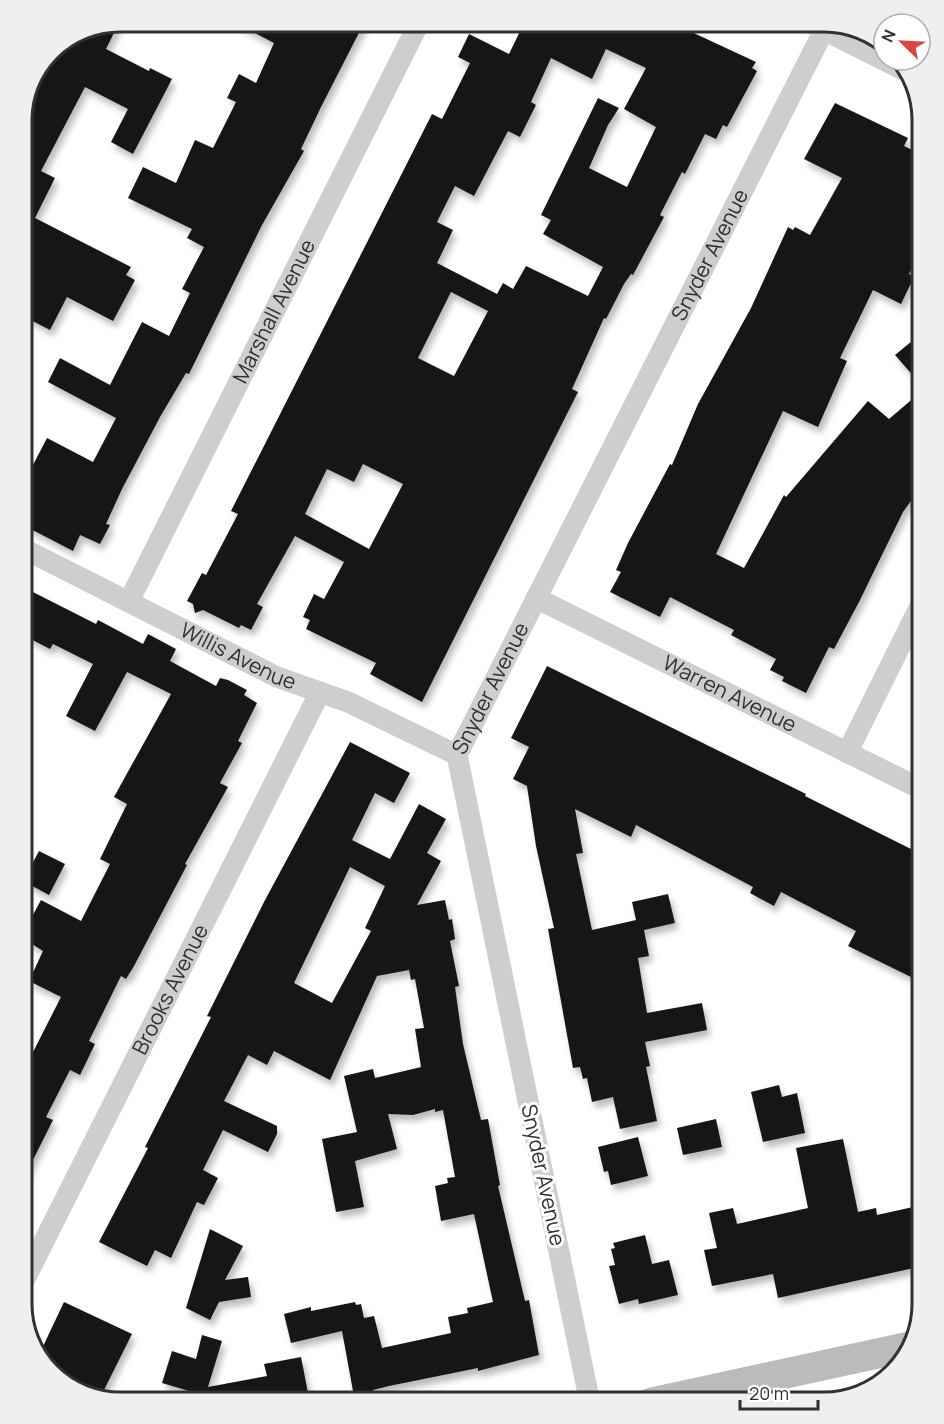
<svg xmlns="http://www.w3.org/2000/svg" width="944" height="1424" font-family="Manrope,sans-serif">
  <defs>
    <filter id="shadow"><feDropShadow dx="3.5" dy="6" stdDeviation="3" flood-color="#0004"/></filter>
  </defs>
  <rect width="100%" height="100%" fill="#fff"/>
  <path fill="#181818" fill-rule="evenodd" filter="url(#shadow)" d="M120,21L106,49L149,71L150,68L172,79L133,154L111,142L128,109L85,87L41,171L55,178L35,218L131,267L126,275L135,280L113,321L67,297L50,330L21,315V113L50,50Z
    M232,21H365L321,107L301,149L304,151L262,225L189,374L186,373L160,417L122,489L106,524L110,525L100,544L80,535L73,551L21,524V488L47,438L93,462L116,418L48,382L60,358L110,385L142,322L169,336L190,293L182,289L204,247L187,238L192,229L128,198L143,167L176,183L195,140L213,148L236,102L227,98L239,74L256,83L274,43Z
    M525,21H668L756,62L752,68L757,71L727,127L723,125L716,139L705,134L685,174L682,172L660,215L664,217L633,275L631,274L624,284L606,319L604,318L572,389L578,392L422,702L370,674L376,663L306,629L310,620L303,617L314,594L324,599L344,562L295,536L257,604L263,607L251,630L241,625L239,628L203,610L195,613L193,604L187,601L202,573L206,575L238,514L231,511L432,114L442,119L470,63L458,57L469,34L509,54ZM606,49L646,68L624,109L656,127L627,187L589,168L608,125L619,108L598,98L541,215L551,220L543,234L603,267L588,296L526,266L513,289L503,283L497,294L437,263L453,230L437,222L455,186L474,196L508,131L520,137L536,105L531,102L551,58L592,79ZM451,292L488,311L454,376L418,358ZM363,464L403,484L369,549L305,514L327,469L354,482Z
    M835,103L908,138L904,146L923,155V247L909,274L914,277L901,304L873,290L840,358L847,361L818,427L783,411L716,554L744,568L784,495L786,497L868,401L889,419L923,390V484L903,512L859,602L834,649L829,647L806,693L782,681L784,677L770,670L776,659L731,635L734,630L670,597L660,617L610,592L621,572L616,570L628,543L670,464L672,465L698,404L751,308L788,227L793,230L795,227L810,235L842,178L804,159Z
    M923,332V387L895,355Z
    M21,586L96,624L98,620L143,644L148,634L176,649L170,661L216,686L220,678L228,680L247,690L244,695L257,703L238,741L242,743L220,783L228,787L185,864L187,865L134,966L126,979L121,976L89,1041L95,1044L80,1075L70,1070L46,1117L53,1120L21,1184V1051L31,1056L61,997L29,981L43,951L21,937L41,900L81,921L110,864L100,859L127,804L114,797L171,694L127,672L95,731L66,716L93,664L53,644L50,649L21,634Z
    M547,666L806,794L805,796L923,855V969L917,980L848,946L856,931L781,892L774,906L750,893L753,887L738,879L636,825L631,837L575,809L583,853L576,854L592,930L636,920L632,902L668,894L675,923L644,930L649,956L638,958L647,1013L702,1003L707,1030L645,1042L650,1066L646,1067L657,1121L620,1129L613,1097L592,1102L587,1078L583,1079L580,1067L573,1068L548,929L554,928L536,846L527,786L513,779L529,747L511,738Z
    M350,742L410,773L394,803L375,793L352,840L390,859L419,804L446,819L427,853L441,861L417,905L445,900L449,920L452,919L455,939L450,941L459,986L455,987L463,1044L481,1120L488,1119L500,1185L498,1186L525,1301L529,1300L539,1355L478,1371V1368L389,1386L373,1390L375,1398L355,1402L342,1331L291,1343L284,1314L311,1307V1311L355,1302L356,1305L361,1304L364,1318L374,1316L382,1348L451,1333L448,1317L468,1313L467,1308L493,1302L474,1214L441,1221L435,1186L448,1183L447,1178L455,1177L443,1110L435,1112V1109L413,1115L388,1114L397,1149L355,1161L364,1207L336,1212L322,1139L357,1132L344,1076L373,1069L375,1078L421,1067L415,1029L424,1028L415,979L411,980L409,970L377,976L330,1080L274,1051L267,1065L248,1055L224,1101L277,1126V1134L268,1152L223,1130L203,1170L218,1178L204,1205L197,1202L171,1258L155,1250L147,1266L99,1242L148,1148L145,1147L211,1017L207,1016L264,902ZM350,867L385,886L365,928L371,931L332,1003L294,983Z
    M39,851L65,864L49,895L23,881Z
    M779,1085L782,1097L797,1093L805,1133L763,1142L751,1092Z
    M716,1119L722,1147L683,1155L677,1128Z
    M638,1137L648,1176L611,1185L608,1171L604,1172L598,1147Z
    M843,1139L858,1212L876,1208L877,1215L913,1207L923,1266L778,1298L773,1274L712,1286L704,1250L717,1248L709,1213L733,1208L737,1224L808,1208L796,1148Z
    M210,1229L243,1246L225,1280L248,1277L251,1297L219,1302L210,1320L186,1308Z
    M645,1235L652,1264L669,1260L678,1295L639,1304L638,1299L619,1304L609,1266L615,1265L611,1249L615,1248L613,1243Z
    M64,1302L132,1334L100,1398L65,1387L38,1357Z
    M202,1335L222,1341L208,1387L267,1376L264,1364L301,1357L309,1398L290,1403H182L181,1393L189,1391L162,1383L172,1351L196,1359Z"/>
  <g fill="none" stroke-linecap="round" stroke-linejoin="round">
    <g stroke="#cecece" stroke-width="21">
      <path d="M806,21L911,74"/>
      <path id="s1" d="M21,551L30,552L277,677L348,702L457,755"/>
      <path id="s2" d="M536,598L923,790"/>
      <path id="s3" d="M129,601L420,21"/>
      <path d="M847,753L923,600"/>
      <path id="s4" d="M21,1287L320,692"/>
      <path id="s5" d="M590,1403L457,755L824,30"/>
    </g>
    <path stroke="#bbb" stroke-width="30" d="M650,1403L912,1346"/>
  </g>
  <g text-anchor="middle" stroke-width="6" stroke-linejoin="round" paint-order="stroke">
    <g font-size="21" fill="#313131" stroke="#fff">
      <text dy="7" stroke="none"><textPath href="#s5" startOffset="1222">Snyder Avenue</textPath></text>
      <text dy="7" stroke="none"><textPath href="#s3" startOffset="324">Marshall Avenue</textPath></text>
      <text dy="7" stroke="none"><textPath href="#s1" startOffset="242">Willis Avenue</textPath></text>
      <text dy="7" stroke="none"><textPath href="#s5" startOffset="736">Snyder Avenue</textPath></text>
      <text dy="7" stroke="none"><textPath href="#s2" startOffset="216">Warren Avenue</textPath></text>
      <text dy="7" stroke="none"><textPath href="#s4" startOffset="333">Brooks Avenue</textPath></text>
      <text transform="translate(543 1175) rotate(78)" y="7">Snyder Avenue</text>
    </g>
  </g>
  <path d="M0 0H944V1424H0ZM120 32H824A88 88 0 0 1 912 120V1304A88 88 0 0 1 824 1392H120A88 88 0 0 1 32 1304V120A88 88 0 0 1 120 32Z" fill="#efefef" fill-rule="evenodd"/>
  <path fill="none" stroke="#313131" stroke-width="3" d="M120 32H824A88 88 0 0 1 912 120V1304A88 88 0 0 1 824 1392H120A88 88 0 0 1 32 1304V120A88 88 0 0 1 120 32Z"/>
  <g transform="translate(902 42) rotate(294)"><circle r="28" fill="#ffffff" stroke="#adadad" stroke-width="1.5"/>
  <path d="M0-4.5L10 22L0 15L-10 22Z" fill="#da4540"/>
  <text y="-9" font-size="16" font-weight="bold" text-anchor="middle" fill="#313131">N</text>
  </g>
  <path d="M740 1400v9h78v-9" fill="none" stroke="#313131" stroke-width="3"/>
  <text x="749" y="1400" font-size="18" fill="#313131" stroke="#ffffff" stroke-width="4.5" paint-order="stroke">20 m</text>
</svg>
